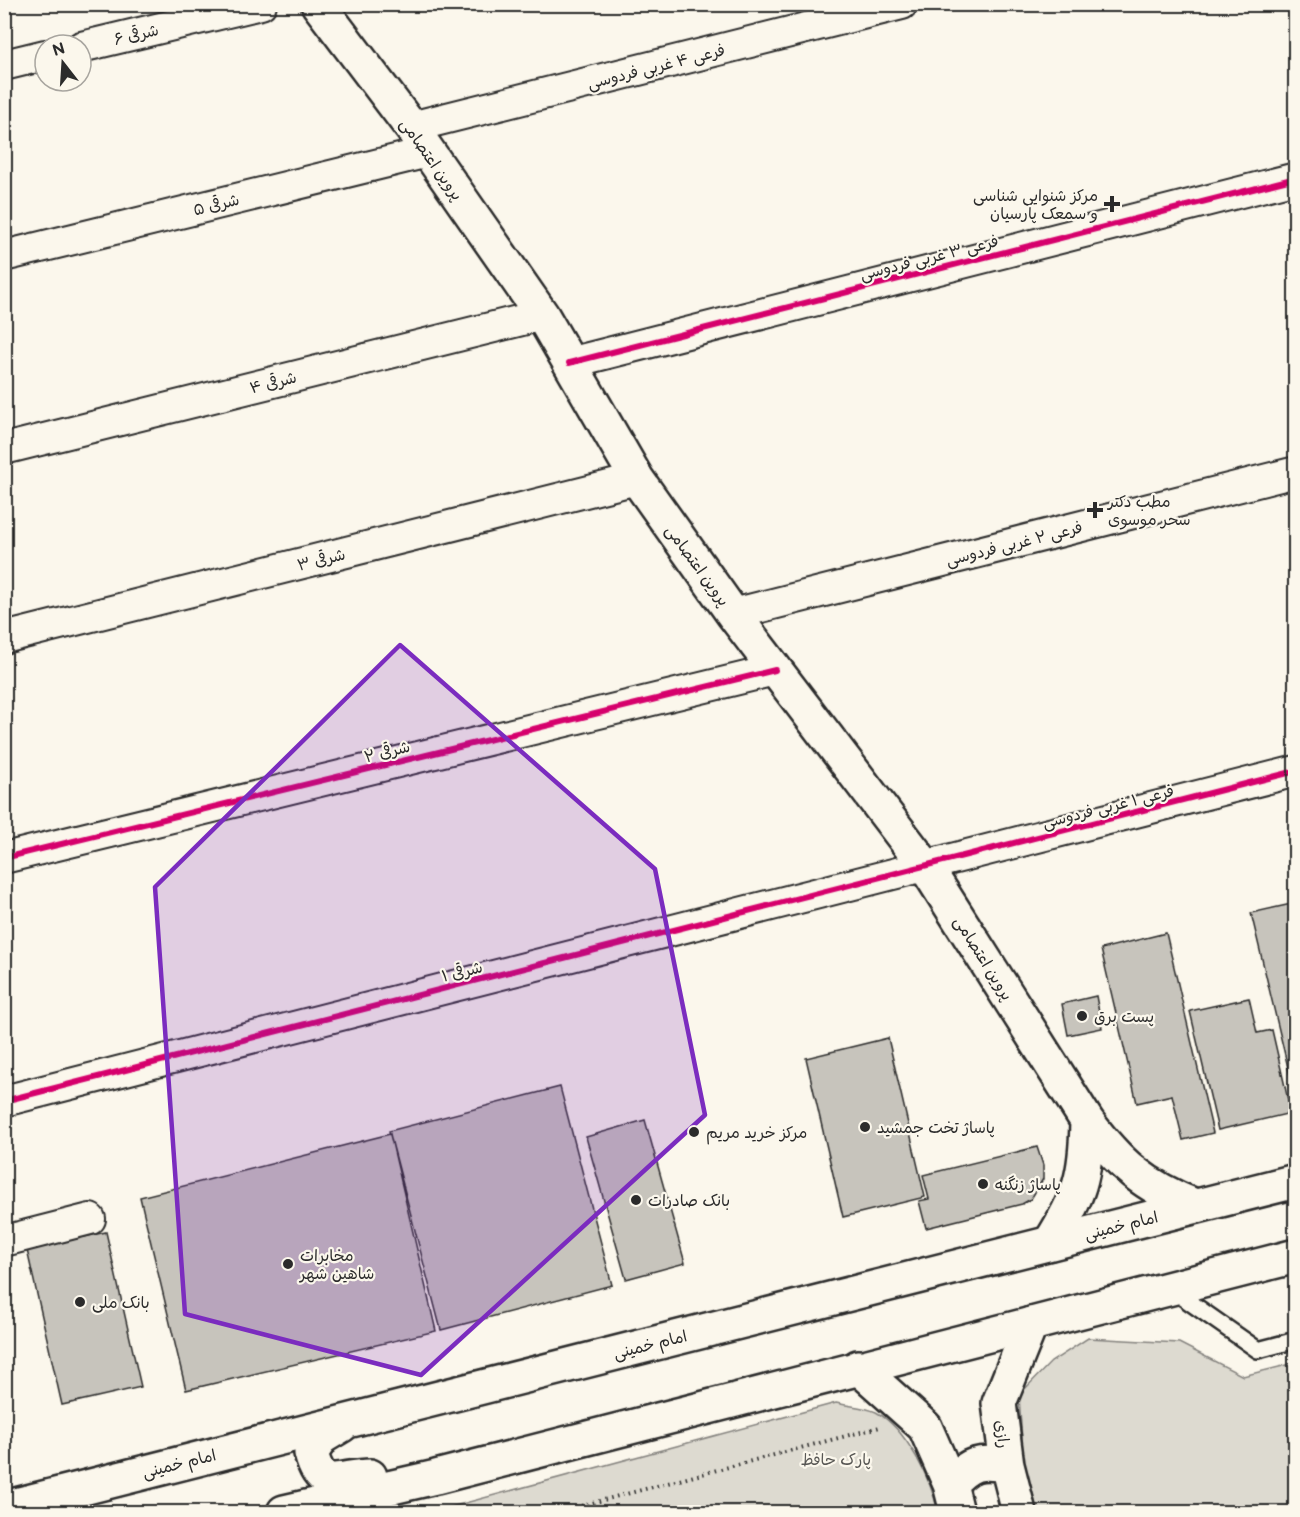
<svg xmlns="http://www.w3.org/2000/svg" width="1300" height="1517" font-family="'Balsamiq Sans','Playpen Sans Arabic',sans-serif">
  <rect width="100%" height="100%" fill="#fbf7ec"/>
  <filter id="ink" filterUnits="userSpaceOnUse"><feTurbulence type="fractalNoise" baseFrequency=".0167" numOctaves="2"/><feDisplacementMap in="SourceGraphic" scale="12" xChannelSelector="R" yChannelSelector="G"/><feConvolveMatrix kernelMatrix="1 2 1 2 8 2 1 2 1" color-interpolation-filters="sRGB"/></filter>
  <g filter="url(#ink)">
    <path fill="#dddad0" stroke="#84827e" stroke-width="1.5" d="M1088,1338L1179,1343L1243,1376L1295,1363V1512H1035L1024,1470L1019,1395L1051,1362Z
      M836,1403C848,1406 865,1407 876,1412C907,1429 931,1480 938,1512H432Z"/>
    <path fill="#c7c4bc" stroke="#2b2b2b" stroke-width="1.5" d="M1296,903V1101L1251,913Z
      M1166,933L1213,1133L1183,1140L1172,1095L1137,1103L1101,949Z
      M1096,996L1102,1028L1068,1035L1062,1004Z
      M1249,998L1257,1033L1272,1030L1291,1113L1218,1130L1190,1011Z
      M888,1038L925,1197L843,1217L806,1058Z
      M560,1087L612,1285L441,1330L389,1131Z
      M645,1120L685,1263L626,1279L586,1137Z
      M390,1134L436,1331L186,1390L140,1197Z
      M1037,1147L1043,1165V1179L1031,1199L1022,1204L926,1228L919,1201L929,1199L923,1175Z
      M106,1232L141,1387L62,1405L27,1250Z"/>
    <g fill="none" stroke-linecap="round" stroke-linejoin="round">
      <g stroke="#2b2b2b" stroke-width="20">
        <path id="service" d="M1171,1289L1258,1350L1296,1340"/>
      </g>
      <g stroke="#2b2b2b" stroke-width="34">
        <path id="minor" d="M81,47L261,4
          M4,65L45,55
          M411,127L902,4
          M4,256L428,152
          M569,363L1296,178
          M4,449L542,315
          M733,614L1296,472
          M4,638L637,479
          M4,858L775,670
          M4,1101L1296,771
          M4,1241L90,1219"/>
      </g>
      <g stroke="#2b2b2b" stroke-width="38">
        <path id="secondary" d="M318,4L411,127L542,315L637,479L733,614L926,867L1087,1121C1119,1164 1144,1186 1195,1206
          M1050,1243C1080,1195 1086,1177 1087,1121
          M858,1367L925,1427L950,1484L957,1512
          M950,1484C970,1462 979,1461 1007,1465
          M1019,1512L1007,1465L999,1403L1031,1324"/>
      </g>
      <g stroke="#2b2b2b" stroke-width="38">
        <path id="primary" d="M342,1425L322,1437L311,1453C321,1494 339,1476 370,1476
          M4,1508L1296,1181
          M284,1512L436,1477L1296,1256"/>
      </g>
      <path stroke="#2b2b2b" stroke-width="4" stroke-dasharray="1.5 4.5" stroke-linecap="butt" d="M558,1512L880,1427"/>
      <use href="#service" stroke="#fbf7ec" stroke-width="15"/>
      <use href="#minor" stroke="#fbf7ec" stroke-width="30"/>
      <use href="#secondary" stroke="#fbf7ec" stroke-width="33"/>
      <use href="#primary" stroke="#fbf7ec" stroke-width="33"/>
      <g stroke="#fbf7ec" stroke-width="10">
        <path id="cycleway" d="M569,363L1296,178
          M4,858L775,670
          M4,1101L1296,771"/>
      </g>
      <use href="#cycleway" stroke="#d6006c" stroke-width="6"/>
    </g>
  </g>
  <path fill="#7b2cbf" fill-opacity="0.2" stroke="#7b2cbf" stroke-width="4.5" stroke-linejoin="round" d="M400,645L655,869L705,1115L421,1375L185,1314L155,887Z"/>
  <g fill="#2b2b2b" stroke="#fbf7ec" stroke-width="2">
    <path d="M1109 195h6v6h6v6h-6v6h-6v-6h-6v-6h6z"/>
    <path d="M1092 501h6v6h6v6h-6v6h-6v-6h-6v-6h6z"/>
    <circle cx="1082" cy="1016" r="6"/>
    <circle cx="865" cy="1127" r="6"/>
    <circle cx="694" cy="1132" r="6"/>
    <circle cx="983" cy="1184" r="6"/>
    <circle cx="636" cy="1200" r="6"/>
    <circle cx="288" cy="1264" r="6"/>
    <circle cx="80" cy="1302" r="6"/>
  </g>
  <g text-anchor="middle" stroke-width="4.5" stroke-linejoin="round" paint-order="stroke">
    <g font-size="16" fill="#2b2b2b" stroke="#fbf7ec">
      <text transform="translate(136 34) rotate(-13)" y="6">۶ شرقی</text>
      <text transform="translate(656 66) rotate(-14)" y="6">فرعی ۴ غربی فردوسی</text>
      <text transform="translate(432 159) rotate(55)" y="6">پروین اعتصامی</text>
      <text transform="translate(216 204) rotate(-14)" y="6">۵ شرقی</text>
      <text transform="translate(929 257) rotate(-14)" y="6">فرعی ۳ غربی فردوسی</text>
      <text transform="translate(273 382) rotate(-14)" y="6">۴ شرقی</text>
      <text transform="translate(1014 543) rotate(-14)" y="6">فرعی ۲ غربی فردوسی</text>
      <text transform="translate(321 559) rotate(-14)" y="6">۳ شرقی</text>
      <text transform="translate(698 565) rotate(54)" y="6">پروین اعتصامی</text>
      <text transform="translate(387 751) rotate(-14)" y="6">۲ شرقی</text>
      <text transform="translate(1108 806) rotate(-14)" y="6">فرعی ۱ غربی فردوسی</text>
      <text transform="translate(984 958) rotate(58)" y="6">پروین اعتصامی</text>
      <text transform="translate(462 971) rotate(-14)" y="6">۱ شرقی</text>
      <text transform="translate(1121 1225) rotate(-14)" y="6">امام خمینی</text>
      <text transform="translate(650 1344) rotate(-14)" y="6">امام خمینی</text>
      <text transform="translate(1003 1434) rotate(83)" y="6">رازی</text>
      <text transform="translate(179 1463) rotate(-14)" y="6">امام خمینی</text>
    </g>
    <g font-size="16" fill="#2b2b2b" stroke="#fbf7ec" text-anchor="start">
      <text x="1098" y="201" text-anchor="end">مرکز شنوایی شناسی<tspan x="1098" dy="18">و سمعک پارسیان</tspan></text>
      <text x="1108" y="507">مطب دکتر<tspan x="1108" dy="18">سحر موسوی</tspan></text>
      <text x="1094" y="1022">پست برق</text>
      <text x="877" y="1133">پاساژ تخت جمشید</text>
      <text x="706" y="1138">مرکز خرید مریم</text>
      <text x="995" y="1190">پاساژ زنگنه</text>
      <text x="648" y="1206">بانک صادرات</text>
      <text x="300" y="1261">مخابرات<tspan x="300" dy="18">شاهین شهر</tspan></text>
      <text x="92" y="1308">بانک ملی</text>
    </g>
    <g font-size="16" fill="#585754" stroke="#fbf7ec">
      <text x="836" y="1465">پارک حافظ</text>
    </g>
  </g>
  <rect width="1300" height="1517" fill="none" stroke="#fbf7ec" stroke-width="24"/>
  <rect x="12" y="12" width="1276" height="1493" fill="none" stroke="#2b2b2b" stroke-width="2" filter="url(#ink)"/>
  <g transform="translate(63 63) rotate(343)"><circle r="28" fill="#fbf7ec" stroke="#a8a59f" stroke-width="1.5"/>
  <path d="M0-4.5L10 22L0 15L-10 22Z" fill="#2b2b2b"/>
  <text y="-9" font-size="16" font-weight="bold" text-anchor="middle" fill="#2b2b2b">N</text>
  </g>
</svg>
